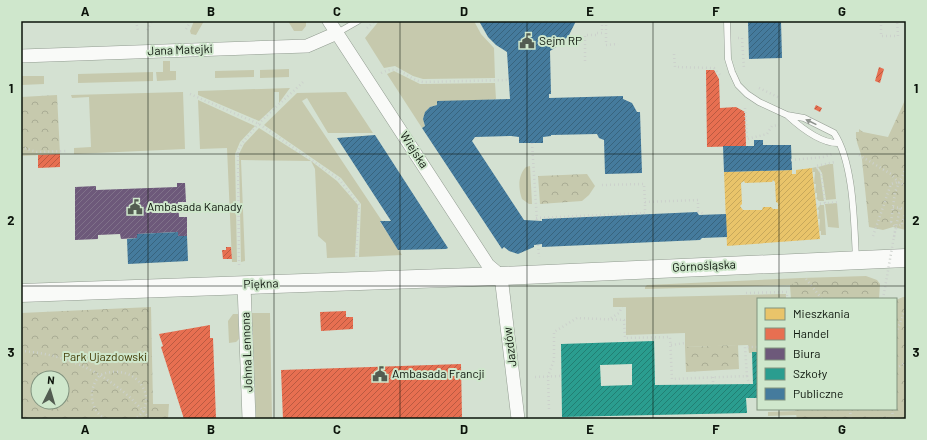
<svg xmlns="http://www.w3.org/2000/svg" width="927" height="440" font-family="Barlow,sans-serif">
  <defs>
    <pattern id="forest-crowns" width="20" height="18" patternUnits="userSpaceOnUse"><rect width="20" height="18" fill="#c6c9ad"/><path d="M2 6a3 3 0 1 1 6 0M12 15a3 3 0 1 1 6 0" fill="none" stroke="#a9ac94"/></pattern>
    <pattern id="homes-hatch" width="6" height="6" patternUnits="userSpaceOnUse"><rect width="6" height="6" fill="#e9c46a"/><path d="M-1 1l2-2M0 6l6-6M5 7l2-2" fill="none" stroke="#c7a85b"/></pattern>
    <pattern id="shops-hatch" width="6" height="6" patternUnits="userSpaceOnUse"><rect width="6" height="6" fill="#e76f51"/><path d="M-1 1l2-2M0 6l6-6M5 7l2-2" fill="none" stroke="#ba5a41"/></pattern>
    <pattern id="offices-hatch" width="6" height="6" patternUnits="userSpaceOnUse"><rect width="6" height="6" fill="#6d597a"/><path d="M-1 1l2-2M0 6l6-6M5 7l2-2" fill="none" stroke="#7f7189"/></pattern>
    <pattern id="schools-hatch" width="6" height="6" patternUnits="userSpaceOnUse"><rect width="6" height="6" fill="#2a9d8f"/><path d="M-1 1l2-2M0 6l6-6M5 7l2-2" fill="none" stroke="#227f73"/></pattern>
    <pattern id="public-hatch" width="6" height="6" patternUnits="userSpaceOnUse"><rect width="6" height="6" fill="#457b9d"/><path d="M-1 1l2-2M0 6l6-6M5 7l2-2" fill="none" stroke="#38647e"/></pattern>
  </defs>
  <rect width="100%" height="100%" fill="#d4e1d2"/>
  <path fill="#c6c9ad" d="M194,21H204L196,35L191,34L190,31Z
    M288,21H306V26L302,31H294Z
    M379,21H474L481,34L494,48L495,78L423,79L413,76L395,66L384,68L365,38Z
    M163,61H170V71H176V80L157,81L156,72H163Z
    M289,69V77L260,78V70Z
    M254,70V77L215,78V71Z
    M394,71L420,84L495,83L496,99L432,106C424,111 422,118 425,126L422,128L387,74Z
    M153,72V81L78,83V74Z
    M21,76H44V84L21,85Z
    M290,88L279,103V92H274V107L259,121L198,95V91Z
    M183,92L185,149L74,154V148L91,147L89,97L72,98L71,95Z
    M346,92L373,133H328L307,98L302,101L382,221L380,222L402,255L359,257L361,204L341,178L264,125L297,93Z
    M198,100L255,126L240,142L235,154L237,262H232L227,148L200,149Z
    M259,128L311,161L337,181L358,205L355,257L327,258L326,243L318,236L315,169L311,161L241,160L245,261L241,262L239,154L244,144Z
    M829,164H833L836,199L826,200L822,173L818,167Z
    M530,166L532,204H529L522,199C518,188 518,175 526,167Z
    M816,167L820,173L824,201H819L816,198L817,197V193H815L816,184H814L815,172H813L812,168Z
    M837,203L839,228L828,227L825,204Z
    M820,205H824L826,235H821V231H819L820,219H818L819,210L817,209Z
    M801,278L805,282L791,299L790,285L645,289V287L647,285Z
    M786,294V299H758V352L749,353L748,345L685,347V333L626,335V307H613V298Z
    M252,313H270L272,419H256Z
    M233,314H238L239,339L236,342L229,343L228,321Z
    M795,409L797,415L768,416V412L795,411Z"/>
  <path fill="url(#forest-crowns)" fill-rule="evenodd" d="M57,95L60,154L21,156V97Z
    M906,98V230L893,227L883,230L869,227L862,160C861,150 855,142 856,132H859V129L863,132L888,137Z
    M587,174L595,186L589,195L582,201L540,204L538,176Z
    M866,276L877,280L880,284L879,299H791V285L801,278Z
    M903,297H906V419H797L795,409H896V300Z
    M151,307L153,404H169L168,419H21V313ZM38,378H62V402H38Z
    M738,345L739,369L686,372L685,347Z"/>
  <path fill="url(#homes-hatch)" fill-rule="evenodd" d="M812,168L820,239L727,246L724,172L792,170V174H796V170ZM773,180L775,182L776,202L778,203V209H773L771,207H763L762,210H743L740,206L742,204L741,183L744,181L745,183L772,182Z"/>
  <path fill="url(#shops-hatch)" d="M879,67L884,69L880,83L875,81Z
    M706,70H714L719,79L720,108L736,107L745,112L746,146L707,147Z
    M816,105L822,108L820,112L814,109Z
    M60,154V167L38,168V155Z
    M226,247H231L232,259H223L222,250H226Z
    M346,311V317H353V329L321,331L320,312Z
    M210,325V338H213L216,419H184L161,347L163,346L159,334Z
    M461,364L462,417L402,419H283L281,370Z"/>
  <path fill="url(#offices-hatch)" d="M177,183H185L186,202H178L179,217H187V236H178V232L137,234V238L121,239L120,234L98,235V239L75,240V187L96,186V190L177,187Z"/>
  <path fill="url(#schools-hatch)" fill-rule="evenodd" d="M654,337L655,385L753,384L752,352H758V398H746L747,413L562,417L561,344L654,341ZM632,364V385L601,386L600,365Z"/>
  <path fill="url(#public-hatch)" d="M479,21H576L569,35L561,44L550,51L551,94H549V98L623,96V99L632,103L637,112H640L642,173L605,174L604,140L599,138L597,134L551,135V136L543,137V143H519V137L511,136L475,137L472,141L524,220L542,221V219L697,212L699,215L726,214L727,237L702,238L700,240L542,247V244L534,245V247L518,254L509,251L504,247L502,249L422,128L425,126L423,119L425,112L430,107L437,105V101L510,99L507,52L496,45L488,37Z
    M748,21H781L782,58L749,59Z
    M375,135L448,248L446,249L398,250L380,221H391L337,138Z
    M754,140H763V145H791L792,170L724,172L723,146H754Z
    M178,232V236H187L188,261L128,264L127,239L137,238V234Z"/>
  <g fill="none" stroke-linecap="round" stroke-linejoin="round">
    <g stroke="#919b90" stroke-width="7">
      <path id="lane" d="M727,21L728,59L732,72L738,85L747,94L759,102L787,115L804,118L834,133C854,163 854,223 856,259
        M337,33L358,21
        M787,115C800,127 821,144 839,143"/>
    </g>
    <g stroke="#919b90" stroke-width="14">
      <path id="street" d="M329,21L488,265L501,276L518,419
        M21,56L307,46L337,33
        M244,285L249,419"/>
    </g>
    <g stroke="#919b90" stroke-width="19">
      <path id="secondary" d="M21,293L501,276L906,258"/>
    </g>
    <path stroke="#ccd1cc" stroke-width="2.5" stroke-dasharray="1 3" stroke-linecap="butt" d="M136,21L138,31
      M606,21V45L618,44
      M881,21V36H898L897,21
      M367,28L375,21
      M186,29L191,21
      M147,30L152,21
      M738,38H742L744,69
      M674,54L675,67L714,68L721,76
      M585,61V35H597V33H602V21
      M381,73C401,63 405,79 423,82L509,80
      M759,88L780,98
      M190,94L259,124L339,179L359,205L356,260
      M745,108L747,139L767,134L772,126L779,125
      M532,143L537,221
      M21,147L37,152L68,151
      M859,155L891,174L898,182L906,186
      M791,160L823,157L832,154
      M602,185L644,184L645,202L698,200V211L704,214
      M825,203L821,173L816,166L835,162
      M816,204L839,202
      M893,207L906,209
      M536,218L645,213V202
      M891,222L895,192L906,168
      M902,224L906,211
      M873,236L891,184L898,182
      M894,237L900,208
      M538,245L539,257
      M239,265L238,151C248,129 286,99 304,81
      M806,279L822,299
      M746,293L787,292V299
      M611,318L619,313L622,307
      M896,333L906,308
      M671,345L685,343
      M21,351C72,354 118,379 150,419
      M896,369L906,362
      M747,376L749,384
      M535,377L561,376
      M713,377V384
      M549,409L548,376L554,360V332L577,318L624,320L625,338L670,337L672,379L747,376L745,347H758
      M850,409L851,419
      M892,409L893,418
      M105,419C89,409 88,388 100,375C138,360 161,402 135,419
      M858,419L893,418"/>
    <use href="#lane" stroke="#f9faf8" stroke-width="6"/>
    <use href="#street" stroke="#f9faf8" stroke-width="13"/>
    <use href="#secondary" stroke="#f9faf8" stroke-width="18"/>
    <path stroke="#ccd1cc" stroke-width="2.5" stroke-dasharray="1 3" stroke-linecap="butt" d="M891,222L896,228L902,224
      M883,299L895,231"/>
  </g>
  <defs><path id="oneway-solid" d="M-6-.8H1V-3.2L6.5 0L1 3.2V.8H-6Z"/></defs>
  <use fill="#8e928d" href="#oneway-solid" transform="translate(811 122) rotate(-154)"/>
  <path fill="none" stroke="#0c140b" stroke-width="1" stroke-opacity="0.55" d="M148,21V419M274,21V419M400,21V419M527,21V419M653,21V419M779,21V299M21,154H906M21,286H906M779,409V419"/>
  <defs>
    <g id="civic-bare" transform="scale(1.2)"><path d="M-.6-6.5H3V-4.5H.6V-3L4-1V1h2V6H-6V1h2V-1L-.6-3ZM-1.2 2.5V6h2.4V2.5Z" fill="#525c51" stroke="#cfe7cc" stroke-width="2.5" paint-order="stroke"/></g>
  </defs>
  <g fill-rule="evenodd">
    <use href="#civic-bare" x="527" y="41"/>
    <use href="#civic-bare" x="135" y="207"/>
    <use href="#civic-bare" x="380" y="374"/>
  </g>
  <g text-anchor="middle" stroke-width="4" stroke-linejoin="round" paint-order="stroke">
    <g font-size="12" fill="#0c140b" stroke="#cfe7cc" text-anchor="start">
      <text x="539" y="45">Sejm RP</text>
      <text x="147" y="211">Ambasada Kanady</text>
      <text x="392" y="378">Ambasada Francji</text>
    </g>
    <g font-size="12" fill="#0c140b" stroke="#cfe7cc">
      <text transform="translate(180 50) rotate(-2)" y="4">Jana Matejki</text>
      <text transform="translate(414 150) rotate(57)" y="4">Wiejska</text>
      <text transform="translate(704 266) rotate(-3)" y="4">Górnośląska</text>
      <text transform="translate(261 284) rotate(-2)" y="4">Piękna</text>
      <text transform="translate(510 347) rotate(-97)" y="4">Jazdów</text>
      <text transform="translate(247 352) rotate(-92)" y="4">Johna Lennona</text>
    </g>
    <g font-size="12" fill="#433c06" stroke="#cfe7cc">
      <text x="105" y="361">Park Ujazdowski</text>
    </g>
  </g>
  <rect width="927" height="440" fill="none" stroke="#cfe7cc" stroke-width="44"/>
  <rect x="757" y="298" width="140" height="112" fill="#cfe7cc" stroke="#81937f"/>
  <rect x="765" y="308" width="20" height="12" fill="#e9c46a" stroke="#81937f"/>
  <text x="793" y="318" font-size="12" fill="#0c140b">Mieszkania</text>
  <rect x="765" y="328" width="20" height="12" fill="#e76f51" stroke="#81937f"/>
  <text x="793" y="338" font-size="12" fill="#0c140b">Handel</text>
  <rect x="765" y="348" width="20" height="12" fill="#6d597a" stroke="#81937f"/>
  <text x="793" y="358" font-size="12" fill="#0c140b">Biura</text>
  <rect x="765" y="368" width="20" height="12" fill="#2a9d8f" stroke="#81937f"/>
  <text x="793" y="378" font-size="12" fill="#0c140b">Szkoły</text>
  <rect x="765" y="388" width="20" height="12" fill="#457b9d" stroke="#81937f"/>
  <text x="793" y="398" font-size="12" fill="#0c140b">Publiczne</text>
  <g transform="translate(50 390) rotate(5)"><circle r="19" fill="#cfe7cc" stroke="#81937f"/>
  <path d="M0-3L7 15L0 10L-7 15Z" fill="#525c51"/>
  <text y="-6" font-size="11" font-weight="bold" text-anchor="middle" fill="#0c140b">N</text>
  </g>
  <rect x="22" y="22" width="883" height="396" fill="none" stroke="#0c140b" stroke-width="1.5"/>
  <g font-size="13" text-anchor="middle" font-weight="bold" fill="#0c140b">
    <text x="85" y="16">A</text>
    <text x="211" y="16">B</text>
    <text x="337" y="16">C</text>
    <text x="464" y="16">D</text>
    <text x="590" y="16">E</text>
    <text x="716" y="16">F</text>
    <text x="842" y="16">G</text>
    <text x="11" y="93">1</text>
    <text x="916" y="93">1</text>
    <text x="11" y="225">2</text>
    <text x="916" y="225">2</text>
    <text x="11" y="357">3</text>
    <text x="916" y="357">3</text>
    <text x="85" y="434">A</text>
    <text x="211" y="434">B</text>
    <text x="337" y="434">C</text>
    <text x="464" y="434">D</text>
    <text x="590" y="434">E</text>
    <text x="716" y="434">F</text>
    <text x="842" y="434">G</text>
  </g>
</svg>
